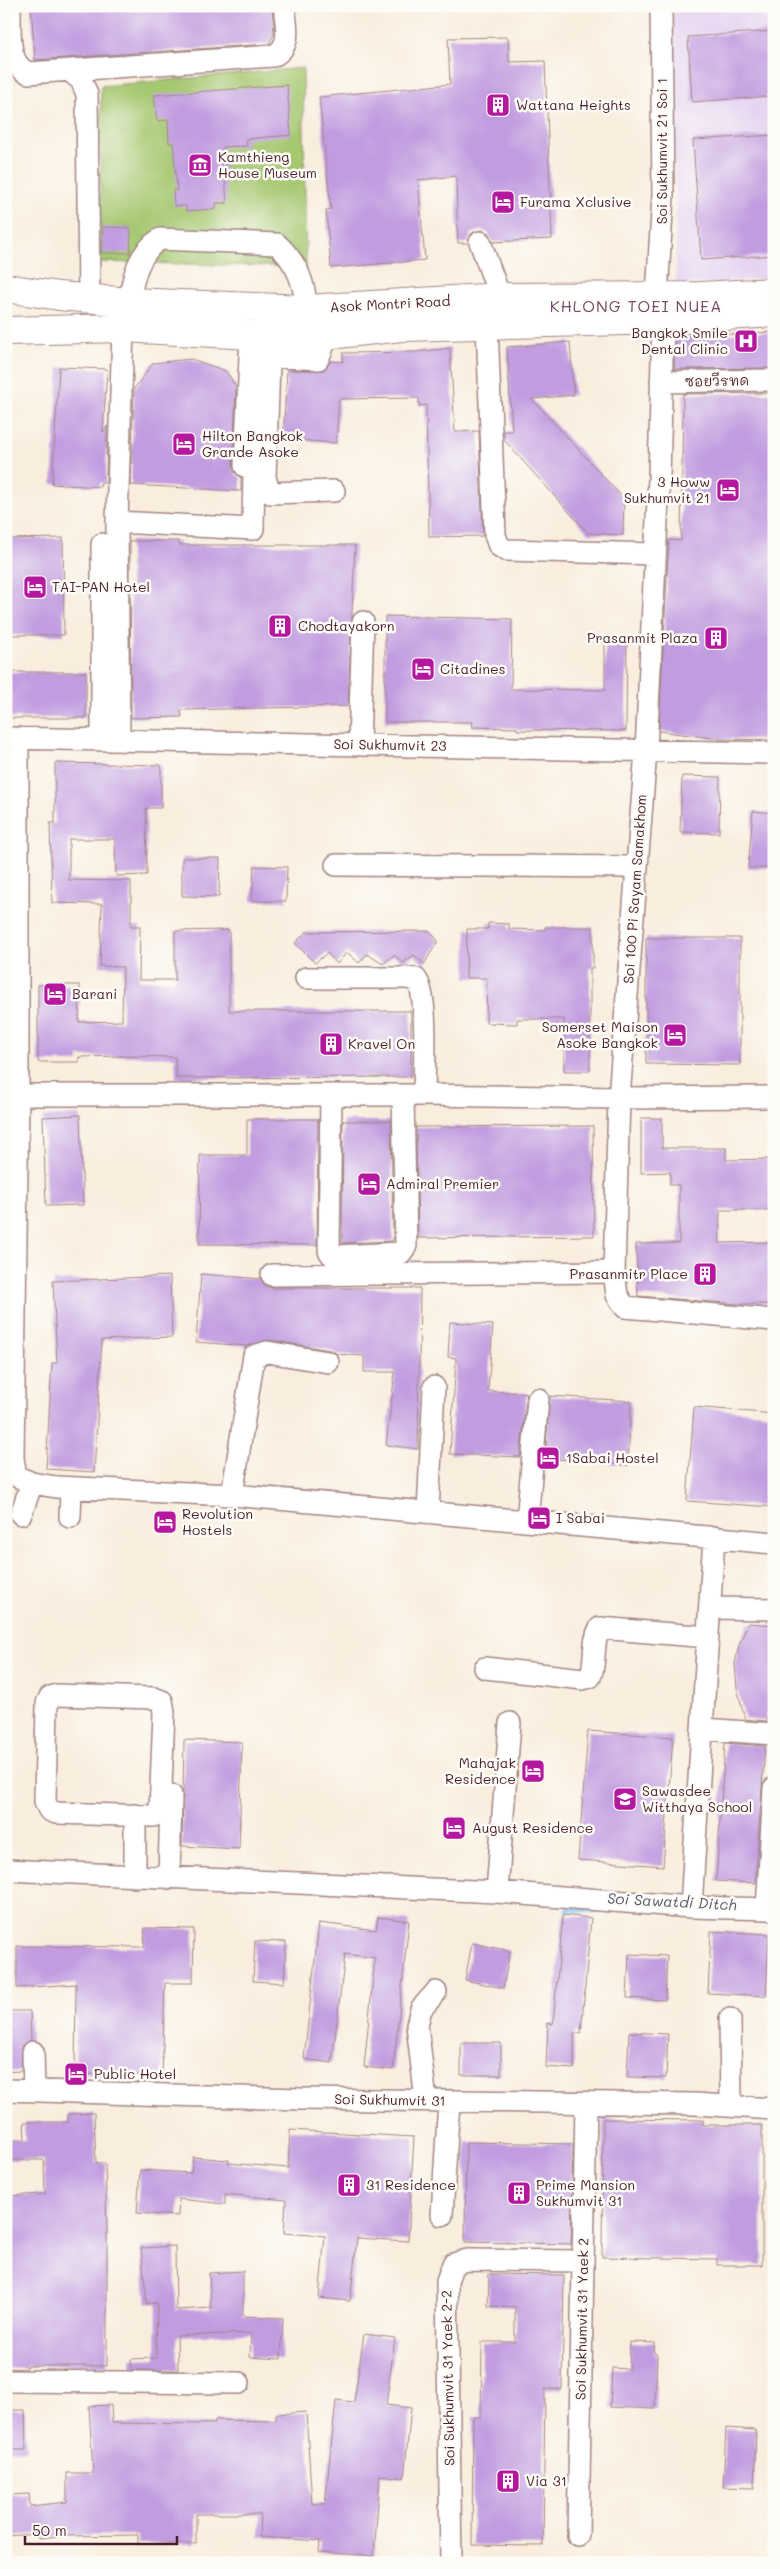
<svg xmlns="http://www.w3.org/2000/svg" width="780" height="2569" font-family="Mali,'Playpen Sans Thai',sans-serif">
  <rect width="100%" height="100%" fill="#fdfcf7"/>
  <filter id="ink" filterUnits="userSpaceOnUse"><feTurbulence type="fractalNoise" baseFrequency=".02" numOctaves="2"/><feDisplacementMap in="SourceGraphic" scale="10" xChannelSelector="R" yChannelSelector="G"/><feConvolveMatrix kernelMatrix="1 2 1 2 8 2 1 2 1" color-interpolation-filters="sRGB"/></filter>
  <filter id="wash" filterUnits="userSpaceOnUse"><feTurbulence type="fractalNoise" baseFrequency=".0096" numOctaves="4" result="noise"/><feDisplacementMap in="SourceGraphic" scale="20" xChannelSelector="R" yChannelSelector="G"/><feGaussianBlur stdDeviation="1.12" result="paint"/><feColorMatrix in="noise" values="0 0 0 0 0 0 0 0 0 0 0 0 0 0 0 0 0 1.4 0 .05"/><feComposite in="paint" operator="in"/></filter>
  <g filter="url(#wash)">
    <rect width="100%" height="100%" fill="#f9eede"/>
    <path fill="#e5d3f1" d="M673,6H774V278L676,285Z"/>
    <path fill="#a6c871" stroke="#78744e" d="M303,68L306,267L100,262L101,86Z"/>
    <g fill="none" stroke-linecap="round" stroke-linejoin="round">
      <path stroke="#75c1ef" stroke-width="6" d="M568,1909L600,1910
        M755,1919L774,1920"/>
    </g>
    <g id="blocks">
      <path fill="#c19de0" d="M31,6H272L274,34L269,44L35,60Z
        M774,31V96L692,102L688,37Z
        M508,37L509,62L545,61L552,239L493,242L488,233L482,230L471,234L468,243H458L456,176L418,180L425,260L331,268L326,210L331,209L319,97L450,84L448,38Z
        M287,85L291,135L246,139L247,146L223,147L227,203H216V209L186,211V206H174L173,190H177L173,143H169L168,120L157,121L154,95Z
        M774,135V255L701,260L693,140Z
        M102,227L131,228L130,253H102Z
        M774,332V368L674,369L675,337Z
        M570,342L574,395L532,399L624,499L623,535L588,533L504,440V431H512L507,347Z
        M450,348L455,432L479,431L483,536L429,537L426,405L419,406V398L339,399L336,443L283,439L287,370H324L331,361L343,362V353L416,352Z
        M191,359L226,371L236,387L233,465L234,472L241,478V491L131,485L134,389L153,363Z
        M59,367L107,369L103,432L107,426L106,483H100V487L52,484Z
        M774,393V740L720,739L659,731L669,540L681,541L683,394Z
        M63,538L64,635H6V539Z
        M130,541H179V545H355L348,706L181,710L182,717L131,718Z
        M385,616L512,619L511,689L605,690V638H627L626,731L517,730V728L472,727L473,722H385Z
        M6,672H86V718H6Z
        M55,763L161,765V808H146L147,875L116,876L115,839H69V880L131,881V926H140L139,980H175V931L229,930V1011H411V1077L176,1078L175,1057L121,1056L79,1057V1062H38V985H80L79,1022L122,1021L123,967L100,966L102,904L52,903L50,823H55Z
        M682,776L720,777L719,833L680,832Z
        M753,811L774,813V868H748Z
        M182,858H220L219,897L182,896Z
        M254,866L287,867L286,901H252Z
        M488,923L509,924V929L545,930V927H593V968H590V1071H564V1019H517V1024L486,1023L487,978H466L467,929H488Z
        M430,931L438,941L424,964L414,955L403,963L394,955L383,964L367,954L359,963L347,952L337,964L327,953L315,963L295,943L306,932Z
        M646,938H740V1065L646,1064Z
        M80,1115L83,1205L46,1206L43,1117Z
        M641,1118H662V1148H726V1160L774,1159V1210H720L719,1243L774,1242V1304H739L638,1296L636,1244L679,1243V1185H670V1172L641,1173Z
        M247,1119H318L317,1245L199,1244L200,1155H247Z
        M343,1121H391L393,1241L342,1243Z
        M593,1126L594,1236L418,1238L416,1127Z
        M201,1274L261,1279L265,1286L272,1288H420L418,1449L386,1445L395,1372H364V1356L337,1354L330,1350L269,1340L247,1346L196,1342Z
        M170,1276L172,1337L102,1340L94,1472L46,1469L52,1363H57L53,1281Z
        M450,1322L493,1325L488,1391L527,1393L520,1457L450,1454L456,1358L448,1357Z
        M550,1396L631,1401L628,1465L545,1458Z
        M694,1407L774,1414V1507L687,1501Z
        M748,1623L774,1625V1713H767L766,1721L745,1719L737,1688L735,1664L739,1645Z
        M588,1731L673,1737L663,1866L578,1860Z
        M184,1740L242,1742L239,1849L182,1846Z
        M725,1743L765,1746L755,1883L716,1881Z
        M563,1915L591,1918L581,2033H574V2069L546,2067L548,2023L553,2024Z
        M378,1917L409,1921L393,2070L364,2067L375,1958L345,1954L332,2063L304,2059L319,1923L376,1930Z
        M145,1928L194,1929L193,1983H165L162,2076L75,2074L76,1984L17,1988V1946L144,1947Z
        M711,1931L769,1934L766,1996L708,1993Z
        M255,1941L286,1942L284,1983L253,1981Z
        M472,1943L510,1951L503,1988L465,1980Z
        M629,1954L667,1956L665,2000L627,1998Z
        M6,2011H30L31,2040L22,2046L21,2071L6,2072Z
        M629,2032L668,2034L666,2078L627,2077Z
        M461,2043H501V2075H461Z
        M94,2113L96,2163H105L107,2232V2366H26V2369L6,2368V2196L45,2194L44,2160H6V2140H25L24,2122H68V2114Z
        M603,2119L703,2120V2125H762V2265H717V2259L602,2257Z
        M290,2130L414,2137L408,2241L357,2238L350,2301L319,2298L325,2236L284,2233L286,2200L225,2194V2204L179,2199L178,2216L137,2213L140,2170L191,2173L193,2157L229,2160L228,2163L288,2168Z
        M466,2142L573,2144L571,2244L465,2242Z
        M175,2246L176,2310L211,2308L209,2273L243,2271V2316L283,2318L281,2359L250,2357L251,2333L177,2336L178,2370H132L131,2359L156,2358L157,2303L147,2304L141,2248Z
        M489,2274L564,2275L562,2389H545L543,2546L472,2545L473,2417H481L482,2342H515V2307L488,2306Z
        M364,2334L395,2338L386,2405L411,2408L404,2478L380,2475L374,2556L319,2552L320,2541L259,2537L260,2514H196V2544H138V2535L61,2536L39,2538L38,2534L6,2536V2495L29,2494L30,2506L67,2502V2473H93L89,2406L111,2405L112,2423L215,2424V2420L276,2421V2414L306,2412L312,2504H325L336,2400L354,2402Z
        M630,2342L655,2343L654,2353L657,2354L655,2409L610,2407L612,2368L629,2369Z
        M6,2410H25L26,2450H6Z
        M726,2428L756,2430L754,2488L723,2487Z"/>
    </g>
  </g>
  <g filter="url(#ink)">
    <use href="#blocks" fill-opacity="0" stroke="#a28684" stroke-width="1"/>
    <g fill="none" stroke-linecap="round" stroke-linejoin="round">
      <g stroke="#a28684" stroke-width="24">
        <path id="minor" d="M10,6C11,27 5,65 29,73L273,56C293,46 286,25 284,6
          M70,71L81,80L87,94L89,299
          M480,242L500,297
          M657,296L663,195L661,6
          M129,302C133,277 138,253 160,239L277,244C297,263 304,281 307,309
          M663,320L659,478L646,751L619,1098L614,1272L617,1295L625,1307L774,1320
          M487,324L495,535L499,546L506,550L655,554
          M270,335L265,478L270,493L334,491
          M269,356L318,359L328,335
          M661,382L774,380
          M117,522L253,529L254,466H245L251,335
          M6,738L774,753
          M18,738V1095L13,1458L16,1476L32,1483L56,1487L232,1495L774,1543
          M102,739V544
          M119,739L117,522L123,328
          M359,744L363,622
          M336,865L636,867
          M306,978H405L416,979C429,995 424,1071 424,1095
          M6,1095H424L619,1098L774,1097
          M331,1096L329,1251L332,1255L337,1256L401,1253L406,1246L403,1096
          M272,1275L614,1272
          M232,1495L254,1356L267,1352L328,1362
          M428,1512L434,1387
          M21,1514L32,1483
          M70,1517L71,1489
          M527,1521L538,1399
          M710,1608L774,1609
          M485,1668L583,1679L590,1677C597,1662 591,1643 600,1628L708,1637
          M57,1695L154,1698L162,1701L164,1712L160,1813L153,1816L56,1813L49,1810L45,1802L47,1703L50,1697Z
          M704,1729L774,1734
          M135,1815V1877
          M6,1870L497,1892L691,1907L774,1909
          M169,1878L171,1795
          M497,1892L510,1723
          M691,1907L714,1537
          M767,1909L774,1788
          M730,2019L731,2106
          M33,2052L34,2091
          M6,2090L301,2099L695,2104L774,2109
          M426,2101L417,2025L421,2009L436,1992
          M442,2215L449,2101
          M6,2381L239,2383
          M578,2535L586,2103
          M451,2563L447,2281L453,2264L467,2260L583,2261"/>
      </g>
      <g stroke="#a28684" stroke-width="30">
        <path id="major" d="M6,288L59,296L129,302L307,309L500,297L700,296L774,292
          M6,331L123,328L251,335H328L402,327L663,320L774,313"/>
      </g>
      <use href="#minor" stroke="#fff" stroke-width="21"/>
      <use href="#major" stroke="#fff" stroke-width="28"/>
    </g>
  </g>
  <defs>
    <g id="building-square" transform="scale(1.25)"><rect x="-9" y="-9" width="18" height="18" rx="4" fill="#b5179e" stroke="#fdfcf7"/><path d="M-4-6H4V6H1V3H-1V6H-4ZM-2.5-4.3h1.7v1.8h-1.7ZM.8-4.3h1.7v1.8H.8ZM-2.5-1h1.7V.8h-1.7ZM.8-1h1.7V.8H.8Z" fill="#fff"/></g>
    <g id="museum-square" transform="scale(1.25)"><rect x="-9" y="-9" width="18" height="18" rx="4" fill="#b5179e" stroke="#fdfcf7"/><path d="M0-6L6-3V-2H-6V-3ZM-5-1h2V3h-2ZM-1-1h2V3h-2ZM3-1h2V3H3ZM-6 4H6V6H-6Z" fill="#fff"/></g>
    <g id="hotel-square" transform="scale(1.25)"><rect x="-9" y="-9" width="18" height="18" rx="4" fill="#b5179e" stroke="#fdfcf7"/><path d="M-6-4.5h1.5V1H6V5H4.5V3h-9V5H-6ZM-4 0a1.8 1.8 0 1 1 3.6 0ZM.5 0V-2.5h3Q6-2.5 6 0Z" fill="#fff"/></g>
    <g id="hospital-square" transform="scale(1.25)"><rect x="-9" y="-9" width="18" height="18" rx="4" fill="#b5179e" stroke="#fdfcf7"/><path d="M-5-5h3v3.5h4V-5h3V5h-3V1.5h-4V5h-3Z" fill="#fff"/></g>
    <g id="school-square" transform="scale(1.25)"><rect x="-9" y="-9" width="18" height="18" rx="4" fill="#b5179e" stroke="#fdfcf7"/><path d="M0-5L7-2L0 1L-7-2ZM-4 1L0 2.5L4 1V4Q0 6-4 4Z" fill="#fff"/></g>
  </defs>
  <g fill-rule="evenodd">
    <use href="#building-square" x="498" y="105"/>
    <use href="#museum-square" x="200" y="165"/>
    <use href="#hotel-square" x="503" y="202"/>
    <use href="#hospital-square" x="746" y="341"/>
    <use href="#hotel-square" x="184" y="444"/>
    <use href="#hotel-square" x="728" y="490"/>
    <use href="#hotel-square" x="35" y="587"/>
    <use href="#building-square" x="280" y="626"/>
    <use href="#building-square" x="716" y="638"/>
    <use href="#hotel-square" x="423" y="669"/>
    <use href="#hotel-square" x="55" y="994"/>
    <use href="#hotel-square" x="675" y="1035"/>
    <use href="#building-square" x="331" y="1044"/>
    <use href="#hotel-square" x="369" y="1184"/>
    <use href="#building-square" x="705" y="1274"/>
    <use href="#hotel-square" x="548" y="1458"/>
    <use href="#hotel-square" x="539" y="1518"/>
    <use href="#hotel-square" x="165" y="1522"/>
    <use href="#hotel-square" x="533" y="1771"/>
    <use href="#school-square" x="625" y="1799"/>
    <use href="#hotel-square" x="454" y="1828"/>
    <use href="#hotel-square" x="76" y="2074"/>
    <use href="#building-square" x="349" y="2185"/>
    <use href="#building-square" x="519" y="2193"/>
    <use href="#building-square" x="508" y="2481"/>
  </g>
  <g text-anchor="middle" stroke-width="5" stroke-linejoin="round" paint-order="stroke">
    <g font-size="14" fill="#4a1f2b" stroke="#fdfcf7" text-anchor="start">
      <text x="516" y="110">Wattana Heights</text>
      <text x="218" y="162">Kamthieng<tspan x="218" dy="16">House Museum</tspan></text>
      <text x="520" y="207">Furama Xclusive</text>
      <text x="728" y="338" text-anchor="end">Bangkok Smile<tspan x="728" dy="16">Dental Clinic</tspan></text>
      <text x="202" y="441">Hilton Bangkok<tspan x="202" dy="16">Grande Asoke</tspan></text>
      <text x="710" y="487" text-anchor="end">3 Howw<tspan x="710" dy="16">Sukhumvit 21</tspan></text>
      <text x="52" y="592">TAI-PAN Hotel</text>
      <text x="298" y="631">Chodtayakorn</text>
      <text x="698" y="643" text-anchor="end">Prasanmit Plaza</text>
      <text x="440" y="674">Citadines</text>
      <text x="72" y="999">Barani</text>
      <text x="658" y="1032" text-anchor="end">Somerset Maison<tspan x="658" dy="16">Asoke Bangkok</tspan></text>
      <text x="348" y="1049">Kravel On</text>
      <text x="386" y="1189">Admiral Premier</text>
      <text x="688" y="1279" text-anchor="end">Prasanmitr Place</text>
      <text x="566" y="1463">1Sabai Hostel</text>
      <text x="182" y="1519">Revolution<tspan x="182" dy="16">Hostels</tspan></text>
      <text x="556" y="1523">I Sabai</text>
      <text x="516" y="1768" text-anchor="end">Mahajak<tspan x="516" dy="16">Residence</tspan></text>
      <text x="642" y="1796">Sawasdee<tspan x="642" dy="16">Witthaya School</tspan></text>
      <text x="472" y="1833">August Residence</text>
      <text x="94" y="2079">Public Hotel</text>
      <text x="366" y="2190">31 Residence</text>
      <text x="536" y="2190">Prime Mansion<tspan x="536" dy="16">Sukhumvit 31</tspan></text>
      <text x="526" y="2486">Via 31</text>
    </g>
    <g font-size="14" fill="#4a1f2b" stroke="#fdfcf7">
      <text transform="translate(662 151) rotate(-90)" y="5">Soi Sukhumvit 21 Soi 1</text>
      <text transform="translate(390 304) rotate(-3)" y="5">Asok Montri Road</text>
      <text transform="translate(717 381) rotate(-1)" y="5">ซอยวีรทด</text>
      <text transform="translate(390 745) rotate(1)" y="5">Soi Sukhumvit 23</text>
      <text transform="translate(635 889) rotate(-86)" y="5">Soi 100 Pi Sayam Samakhom</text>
      <text transform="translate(390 2100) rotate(1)" y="5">Soi Sukhumvit 31</text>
      <text transform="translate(582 2319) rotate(-89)" y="5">Soi Sukhumvit 31 Yaek 2</text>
      <text transform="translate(448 2378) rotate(-91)" y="5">Soi Sukhumvit 31 Yaek 2-2</text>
    </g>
    <g font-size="15" font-style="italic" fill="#595870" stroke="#fdfcf7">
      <text transform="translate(672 1902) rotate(3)" y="5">Soi Sawatdi Ditch</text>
    </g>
    <g font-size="16" letter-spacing="1" fill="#744b6a" stroke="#fdfcf7">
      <text x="636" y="312">KHLONG TOEI NUEA</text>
    </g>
  </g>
  <rect width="780" height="2569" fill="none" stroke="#fdfcf7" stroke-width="25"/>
  <path d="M25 2536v8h152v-8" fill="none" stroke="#4a1f2b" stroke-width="2.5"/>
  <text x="32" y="2536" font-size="15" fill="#4a1f2b" stroke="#fdfcf7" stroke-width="4" paint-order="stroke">50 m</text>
</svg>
